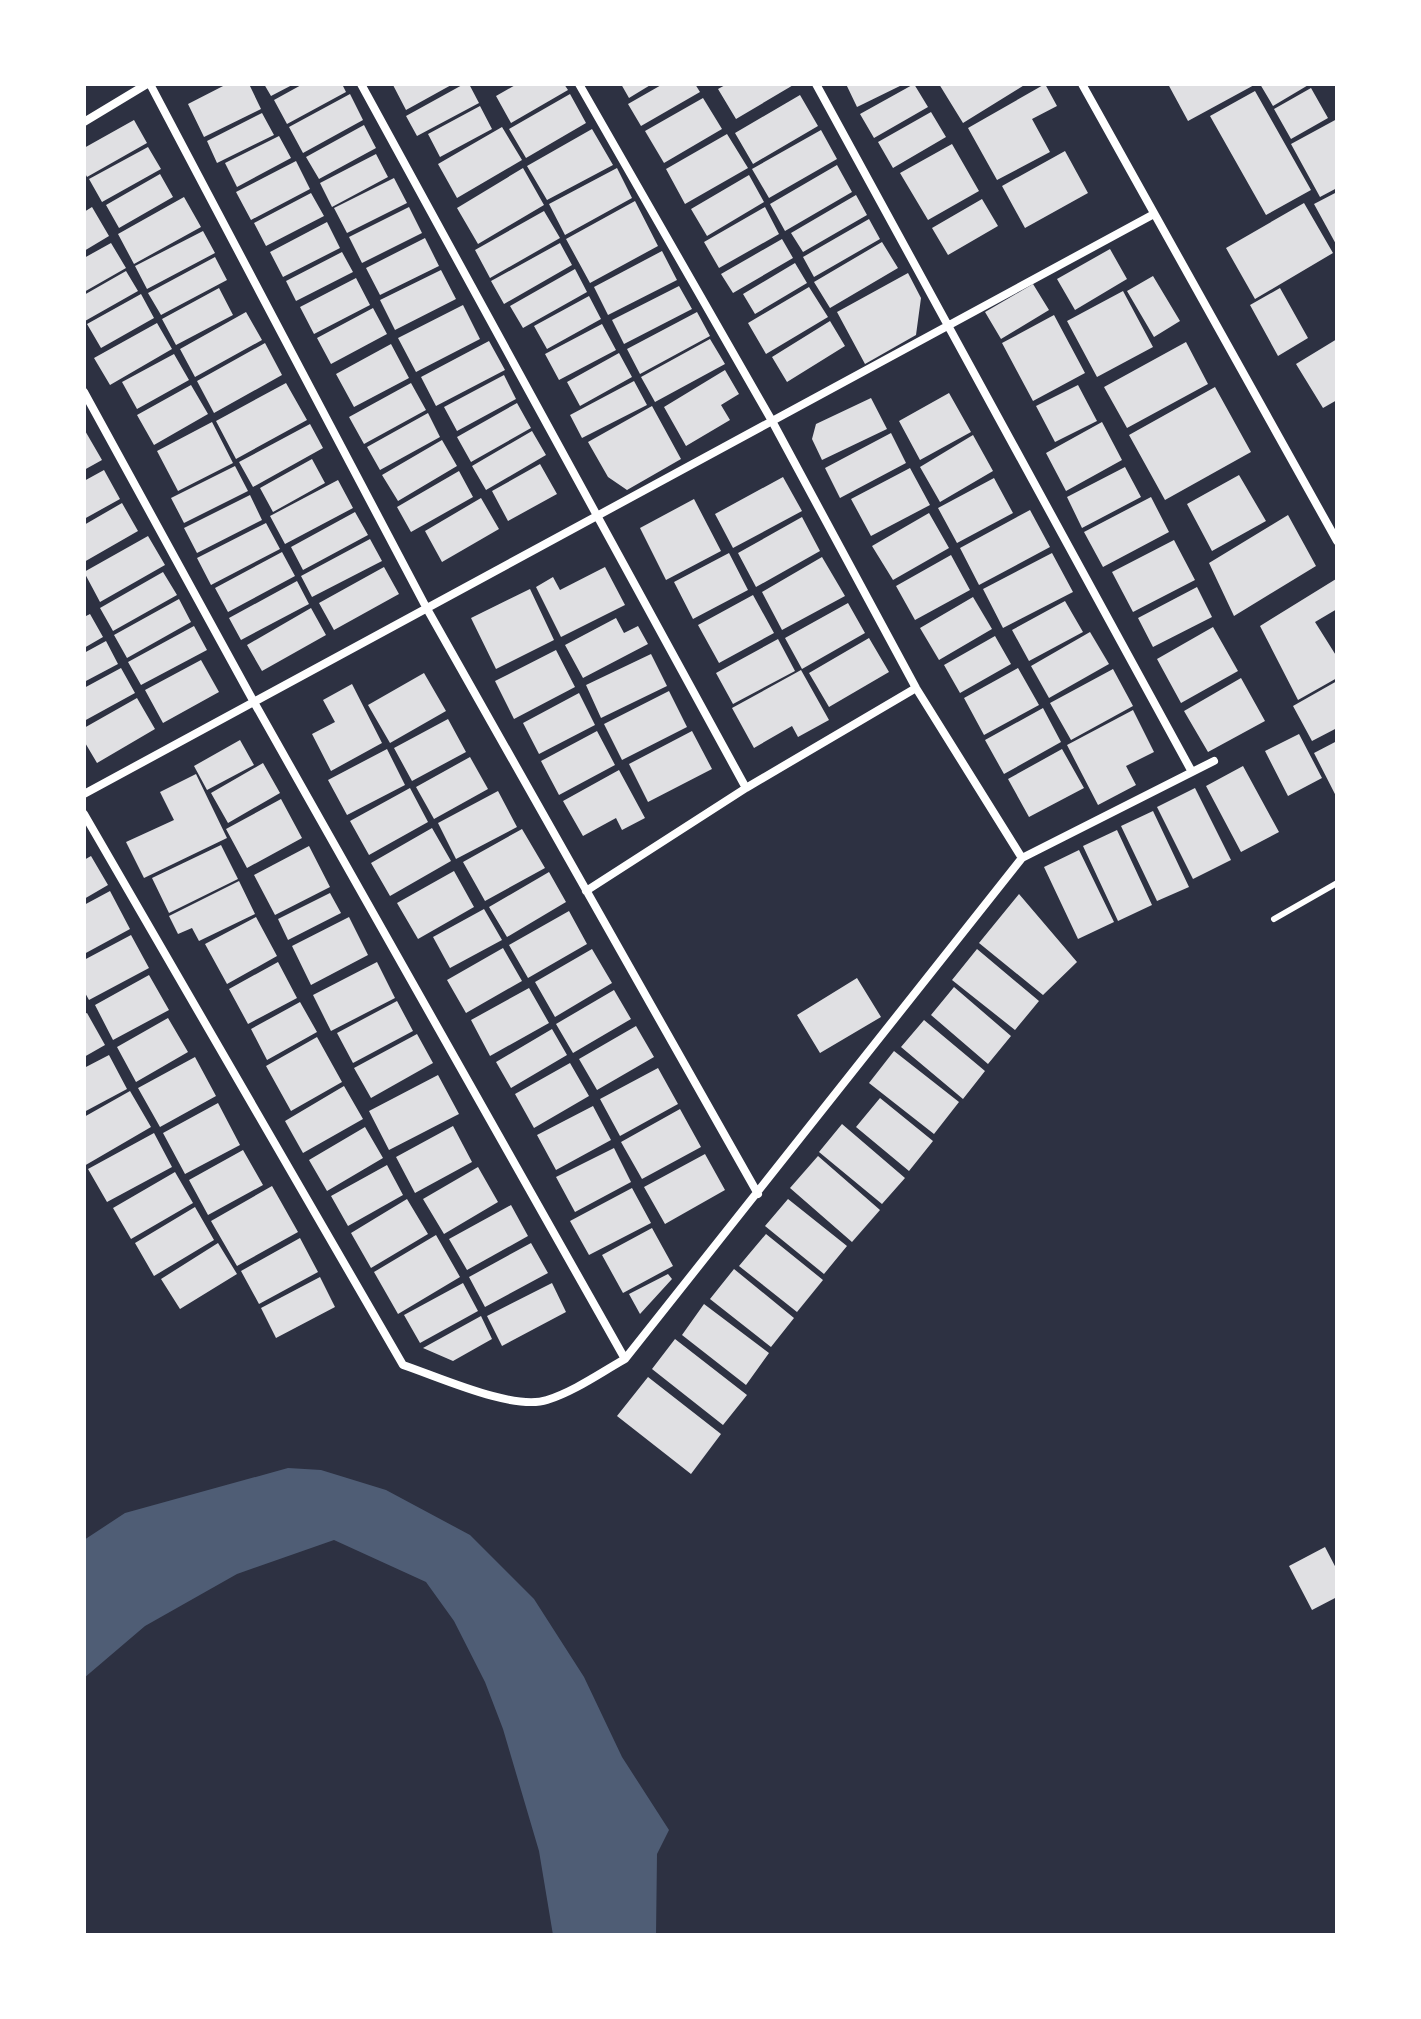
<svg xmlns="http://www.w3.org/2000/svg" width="1421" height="2019" font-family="'Titillium Web',sans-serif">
  <rect width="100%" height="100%" fill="#2d3142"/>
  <path fill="#4f5d75" d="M288,1468L321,1470L386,1490L470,1535L534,1599L584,1677L622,1757L669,1830L657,1854L656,1935H553L539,1851L503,1729L485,1682L454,1621L426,1582L334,1540L237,1574L145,1626L84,1678V1540L125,1513Z"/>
  <path fill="#e0e0e3" d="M227,84H249L261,109L204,137L188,104Z
    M264,84H294L271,96Z
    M303,84H342L346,92L287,124L274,100Z
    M395,84H453L406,110L393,85Z
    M464,84H469L479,103L417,136L406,116Z
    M517,84H564L568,90L511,123L496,96Z
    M621,84H652L629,98Z
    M663,84H695L700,92L641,126L628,104Z
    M727,84H795L736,119L718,89Z
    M846,84H904L857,107Z
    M914,84L928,107L874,138L860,114Z
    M939,84H1026L963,123Z
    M1045,84L1057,106L1032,119L1050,152L997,180L968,128Z
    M1168,84H1256L1188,121Z
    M1260,84H1310L1273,106Z
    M1311,88L1328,118L1291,139L1274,109Z
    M1255,91L1311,190L1266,215L1210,116Z
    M350,94L363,120L303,153L289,127Z
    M570,94L586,123L526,158L509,129Z
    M800,95L818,126L753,164L735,133Z
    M703,98L722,129L664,163L645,131Z
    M480,106L492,129L440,157L428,134Z
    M931,112L946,137L893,168L878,142Z
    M262,113L274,135L217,163L207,141Z
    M1337,119V188L1320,197L1291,144Z
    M134,120L147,143L87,177L84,171V148Z
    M364,125L376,148L319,179L306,157Z
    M502,127L522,160L457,198L438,164Z
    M592,129L613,165L547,200L527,166Z
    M821,130L837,159L769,198L752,169Z
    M727,134L748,168L685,204L666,169Z
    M279,136L291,158L237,187L225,163Z
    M952,144L979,191L928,220L900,173Z
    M148,147L161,169L102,202L89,179Z
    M1065,151L1088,193L1025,228L1002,186Z
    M376,154L388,177L332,207L320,183Z
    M296,161L310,189L251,220L236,192Z
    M837,165L852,192L785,231L770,204Z
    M523,168L544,205L478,244L457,208Z
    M617,168L632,198L565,235L549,204Z
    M160,174L173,197L119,228L106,205Z
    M749,175L764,202L707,236L691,209Z
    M394,178L407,203L347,233L334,208Z
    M1337,192V246L1314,204Z
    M311,193L324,216L266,246L254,223Z
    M856,195L867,215L803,252L791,233Z
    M184,197L201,227L134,264L118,234Z
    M982,199L998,226L948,255L932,228Z
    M635,201L658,246L590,283L566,239Z
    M1304,203L1333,253L1255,299L1226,248Z
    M92,207L109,236L84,251V212Z
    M409,207L422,233L362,263L349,237Z
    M765,207L779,234L719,268L704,242Z
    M544,211L560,238L490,278L475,250Z
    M869,219L880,239L814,277L803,257Z
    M327,222L340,248L283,277L270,252Z
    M203,231L215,253L147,289L135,266Z
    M425,238L439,266L380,295L366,268Z
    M782,239L793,258L733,293L721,274Z
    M882,242L898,268L830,308L814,282Z
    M111,243L126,268L84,292V258Z
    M560,243L572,265L504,304L491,281Z
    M1110,249L1127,279L1075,310L1057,279Z
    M662,251L677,280L608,315L594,287Z
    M342,252L353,272L296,301L286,281Z
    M215,257L227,280L161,315L148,293Z
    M795,263L807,283L755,314L743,294Z
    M575,269L587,292L523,328L510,306Z
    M441,270L456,299L395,330L380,300Z
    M126,271L138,291L85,321L84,295Z
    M908,273L921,298L916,335L865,364L837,312Z
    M1153,276L1180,321L1154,337L1127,291Z
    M356,278L370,305L314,334L300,307Z
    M1033,284L1049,310L1001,339L985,312Z
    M679,286L692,309L624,344L612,320Z
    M809,287L828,317L766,354L748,323Z
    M219,288L233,315L176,345L162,319Z
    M1280,288L1308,338L1278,356L1250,305Z
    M1123,291L1153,347L1097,377L1067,321Z
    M141,294L154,318L101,348L87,324Z
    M589,296L601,319L547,349L534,326Z
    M463,305L480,339L416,372L398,338Z
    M373,308L387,334L331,364L317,338Z
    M246,312L262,340L195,377L180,349Z
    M697,312L710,336L640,374L627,349Z
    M1054,315L1085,373L1033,401L1002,343Z
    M830,321L845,346L787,382L772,357Z
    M157,323L172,349L110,385L94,358Z
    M602,324L616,350L559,380L545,354Z
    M710,339L725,364L655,402L641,377Z
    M1337,339V400L1323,408L1296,364Z
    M489,341L505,370L436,406L421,377Z
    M1186,342L1208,384L1127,428L1104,387Z
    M265,343L282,375L214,413L197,381Z
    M391,344L409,378L354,407L336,374Z
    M619,353L632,377L580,406L567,382Z
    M174,354L189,380L137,409L122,382Z
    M725,370L739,394L721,405L730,420L686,446L664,407Z
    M504,375L516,399L457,431L444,407Z
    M634,381L647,405L582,438L570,415Z
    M286,383L307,420L236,459L216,421Z
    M411,383L426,410L364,444L349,417Z
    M191,385L208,414L154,445L137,415Z
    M1078,385L1097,421L1055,442L1036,406Z
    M1215,387L1251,452L1165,500L1129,435Z
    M949,393L971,432L920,460L899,421Z
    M871,398L887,429L822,460L812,439L816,424Z
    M517,403L531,428L471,462L457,437Z
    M652,406L681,459L627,490L608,477L588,442Z
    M428,413L440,437L380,470L367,447Z
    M212,422L233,463L178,491L157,451Z
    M1102,422L1122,460L1066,491L1046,453Z
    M310,424L323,448L253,487L239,462Z
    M84,429L102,460L84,470Z
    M532,431L546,455L486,490L472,466Z
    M891,433L906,463L840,498L825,468Z
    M973,435L993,471L940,502L920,467Z
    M442,440L457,466L398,501L382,475Z
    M312,459L325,483L273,512L260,488Z
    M540,464L557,494L508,521L492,491Z
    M235,466L248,491L184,523L171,498Z
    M1125,467L1141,497L1082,528L1067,497Z
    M910,468L930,505L871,536L851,499Z
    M104,470L120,499L84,519V481Z
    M459,471L473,497L411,532L397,507Z
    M1239,475L1266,521L1212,551L1187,504Z
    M783,477L802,511L733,548L715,514Z
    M994,478L1013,513L957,543L938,508Z
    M338,480L353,508L285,544L270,516Z
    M250,495L262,520L197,553L184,528Z
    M1151,497L1169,532L1103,567L1084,532Z
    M481,498L499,529L442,562L425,531Z
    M694,499L721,551L666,580L640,528Z
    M122,503L138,531L84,562V525Z
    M1030,510L1050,547L979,585L960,548Z
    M355,512L368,535L303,570L291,547Z
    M929,513L949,548L893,580L872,546Z
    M1288,515L1316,566L1234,616L1209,563Z
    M802,517L820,551L756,587L738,553Z
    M266,523L280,549L211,585L197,558Z
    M148,536L165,565L100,602L84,572Z
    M370,539L382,561L312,597L301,576Z
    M1174,540L1195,580L1133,612L1112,572Z
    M282,552L295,576L228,612L215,588Z
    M729,553L748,590L693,619L674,582Z
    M1052,553L1073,592L1003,628L983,589Z
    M951,555L970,590L915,620L896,586Z
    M822,557L845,596L782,630L762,592Z
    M384,567L399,594L334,630L319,603Z
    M605,567L625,605L561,637L536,587L553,577L560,590Z
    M163,572L177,595L113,631L100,608Z
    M1336,579L1337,609L1315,622L1337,657V678L1298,700L1260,626Z
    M297,581L309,604L241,640L229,618Z
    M1197,587L1212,617L1153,647L1138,618Z
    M530,589L554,640L496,669L471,618Z
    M753,595L774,633L719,663L698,625Z
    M973,597L992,629L939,660L920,628Z
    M179,599L191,622L127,658L114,635Z
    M1065,601L1083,632L1029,661L1012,630Z
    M848,603L865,633L802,669L785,638Z
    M311,608L326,635L262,671L247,645Z
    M90,614L103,637L84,648V617Z
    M616,618L624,633L638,626L648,644L583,678L565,645Z
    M194,626L207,650L141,685L128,662Z
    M1213,627L1238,671L1181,703L1157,659Z
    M1090,632L1109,664L1049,698L1031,666Z
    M995,636L1011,664L960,693L944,665Z
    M869,638L889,672L829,707L809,673Z
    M778,639L795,671L733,704L716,673Z
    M106,641L118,664L84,682V653Z
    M556,650L575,687L514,719L495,681Z
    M651,654L667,686L601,718L586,685Z
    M201,660L219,692L163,723L145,690Z
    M121,668L135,693L84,721V688Z
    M1018,668L1039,705L984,735L964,698Z
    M1113,669L1133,706L1071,740L1050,703Z
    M801,670L829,720L798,737L792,726L754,748L732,708Z
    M424,673L446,711L390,743L368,705Z
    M1241,678L1265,721L1208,752L1184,711Z
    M1337,681V728L1312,741L1293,706Z
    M352,684L382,743L331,771L312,734L335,722L323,700Z
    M669,691L687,727L622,760L604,724Z
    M579,693L595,725L539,754L523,723Z
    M137,698L155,729L97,763L84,741V728Z
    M1043,708L1061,742L1004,774L985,740Z
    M1133,710L1154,752L1126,766L1136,785L1098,805L1067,745Z
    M448,719L466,752L412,781L394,748Z
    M597,731L615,765L559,795L541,761Z
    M692,731L712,769L648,802L629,764Z
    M1299,734L1322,778L1288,796L1265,751Z
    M240,740L254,765L207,790L194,766Z
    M1337,741V798L1314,753Z
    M387,749L405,785L347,815L328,780Z
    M1062,749L1084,788L1029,817L1008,779Z
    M470,757L488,789L434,819L416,787Z
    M263,763L280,793L228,823L211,793Z
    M1243,766L1279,832L1241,852L1206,786Z
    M619,770L645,818L622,830L616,818L583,836L563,801Z
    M196,774L227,838L144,878L126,842L174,820L160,792Z
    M410,788L428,822L369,855L350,821Z
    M1195,788L1231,860L1193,879L1157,807Z
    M498,791L517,827L456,859L438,823Z
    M281,799L302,838L247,868L226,829Z
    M1153,811L1189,887L1157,901L1121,826Z
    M432,828L451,861L390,896L371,863Z
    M522,829L545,868L485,901L463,862Z
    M1117,830L1152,905L1118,921L1083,846Z
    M221,845L238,879L169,913L152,878Z
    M309,846L330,887L275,915L254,875Z
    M1079,850L1114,922L1078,939L1044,867Z
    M91,856L108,885L84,899V860Z
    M454,871L474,907L418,939L397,903Z
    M549,872L566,902L507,937L489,907Z
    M239,881L255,914L199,941L192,928L178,934L169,916Z
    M110,891L130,929L84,954V905Z
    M330,893L341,913L288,940L278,919Z
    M1019,894L1077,962L1043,995L979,943Z
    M484,909L502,940L450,968L433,937Z
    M569,911L587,944L528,978L509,945Z
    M256,917L277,956L227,984L205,944Z
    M349,917L368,955L311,985L292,946Z
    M131,935L149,968L89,1000L84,991V960Z
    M503,948L522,981L466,1013L447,980Z
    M592,949L612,983L555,1017L535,982Z
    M977,949L1039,1001L1015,1030L952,980Z
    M278,962L297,998L248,1024L229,989Z
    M377,962L395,998L331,1031L313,995Z
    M149,975L169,1010L113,1040L95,1005Z
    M857,978L881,1017L820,1053L797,1015Z
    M954,987L1011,1036L988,1064L931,1015Z
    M529,988L549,1023L490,1056L471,1020Z
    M614,990L631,1019L573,1053L556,1024Z
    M397,1001L413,1031L353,1063L337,1033Z
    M300,1002L317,1032L267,1060L251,1029Z
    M87,1013L105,1045L84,1057V1014Z
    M168,1018L188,1052L136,1082L117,1047Z
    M924,1020L985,1071L963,1099L901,1047Z
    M636,1026L654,1057L597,1090L579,1059Z
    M552,1029L567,1055L511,1088L496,1062Z
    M417,1034L433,1063L371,1098L354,1068Z
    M317,1037L342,1082L291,1111L266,1066Z
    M894,1051L959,1102L934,1134L869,1083Z
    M109,1055L127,1089L84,1112V1068Z
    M195,1057L216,1096L160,1127L138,1088Z
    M570,1063L589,1096L534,1128L515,1094Z
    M658,1068L678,1104L620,1136L600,1099Z
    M438,1075L459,1114L389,1150L369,1111Z
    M344,1086L363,1119L303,1153L285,1121Z
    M130,1091L151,1127L84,1166V1117Z
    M880,1098L933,1141L909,1171L856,1127Z
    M218,1103L240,1145L185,1174L163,1133Z
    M593,1106L611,1140L556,1170L537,1135Z
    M680,1109L701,1147L642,1179L621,1142Z
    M842,1124L905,1178L882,1204L819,1152Z
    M453,1126L472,1162L415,1193L396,1157Z
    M365,1127L383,1158L327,1191L309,1160Z
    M154,1133L172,1167L107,1202L88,1169Z
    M614,1148L631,1182L575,1212L556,1177Z
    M243,1150L263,1185L208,1215L189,1180Z
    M705,1154L725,1190L665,1224L644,1187Z
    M818,1156L880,1210L852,1242L790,1188Z
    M387,1165L403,1195L348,1226L331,1196Z
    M478,1167L498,1202L444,1234L423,1199Z
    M175,1172L193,1203L131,1239L113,1208Z
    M272,1186L298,1232L237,1266L211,1221Z
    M632,1188L651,1223L589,1255L570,1221Z
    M407,1199L428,1234L371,1268L351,1233Z
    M788,1199L847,1246L824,1274L765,1226Z
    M511,1205L528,1236L467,1270L449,1239Z
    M195,1207L214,1240L154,1276L135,1243Z
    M652,1228L673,1266L623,1293L602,1255Z
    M766,1234L823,1280L797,1312L739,1266Z
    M436,1235L460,1277L398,1314L374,1272Z
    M300,1238L318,1272L259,1304L241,1271Z
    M218,1243L237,1274L180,1309L161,1279Z
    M531,1243L548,1273L485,1307L469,1277Z
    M734,1269L794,1318L771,1347L710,1299Z
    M668,1274L672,1279L640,1314L629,1294Z
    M320,1277L335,1307L276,1338L261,1308Z
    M463,1283L478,1311L420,1343L404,1315Z
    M552,1283L566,1312L502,1346L487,1316Z
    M704,1304L769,1353L746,1385L682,1335Z
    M481,1316L492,1339L453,1361L423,1348Z
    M675,1339L747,1395L723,1425L652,1369Z
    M648,1377L721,1434L691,1474L617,1416Z
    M1325,1547L1337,1570V1597L1312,1610L1289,1566Z"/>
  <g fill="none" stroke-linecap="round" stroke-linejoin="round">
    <path stroke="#fff" stroke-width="6" d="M1274,919L1337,883"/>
    <path stroke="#fff" stroke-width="8" d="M150,84L426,607L758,1194
      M361,84L746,788
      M579,84L772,421L916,688L1022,858
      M816,84L1192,772
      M1082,84L1337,541
      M84,122L147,84
      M84,392L255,704L625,1359
      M84,794L1154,214
      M84,814L403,1365C439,1377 513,1411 547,1400C575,1391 600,1373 625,1359L1022,858L1214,761
      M586,891L746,788L916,688"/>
  </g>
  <rect width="1421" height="2019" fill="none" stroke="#ffffff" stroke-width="172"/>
</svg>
